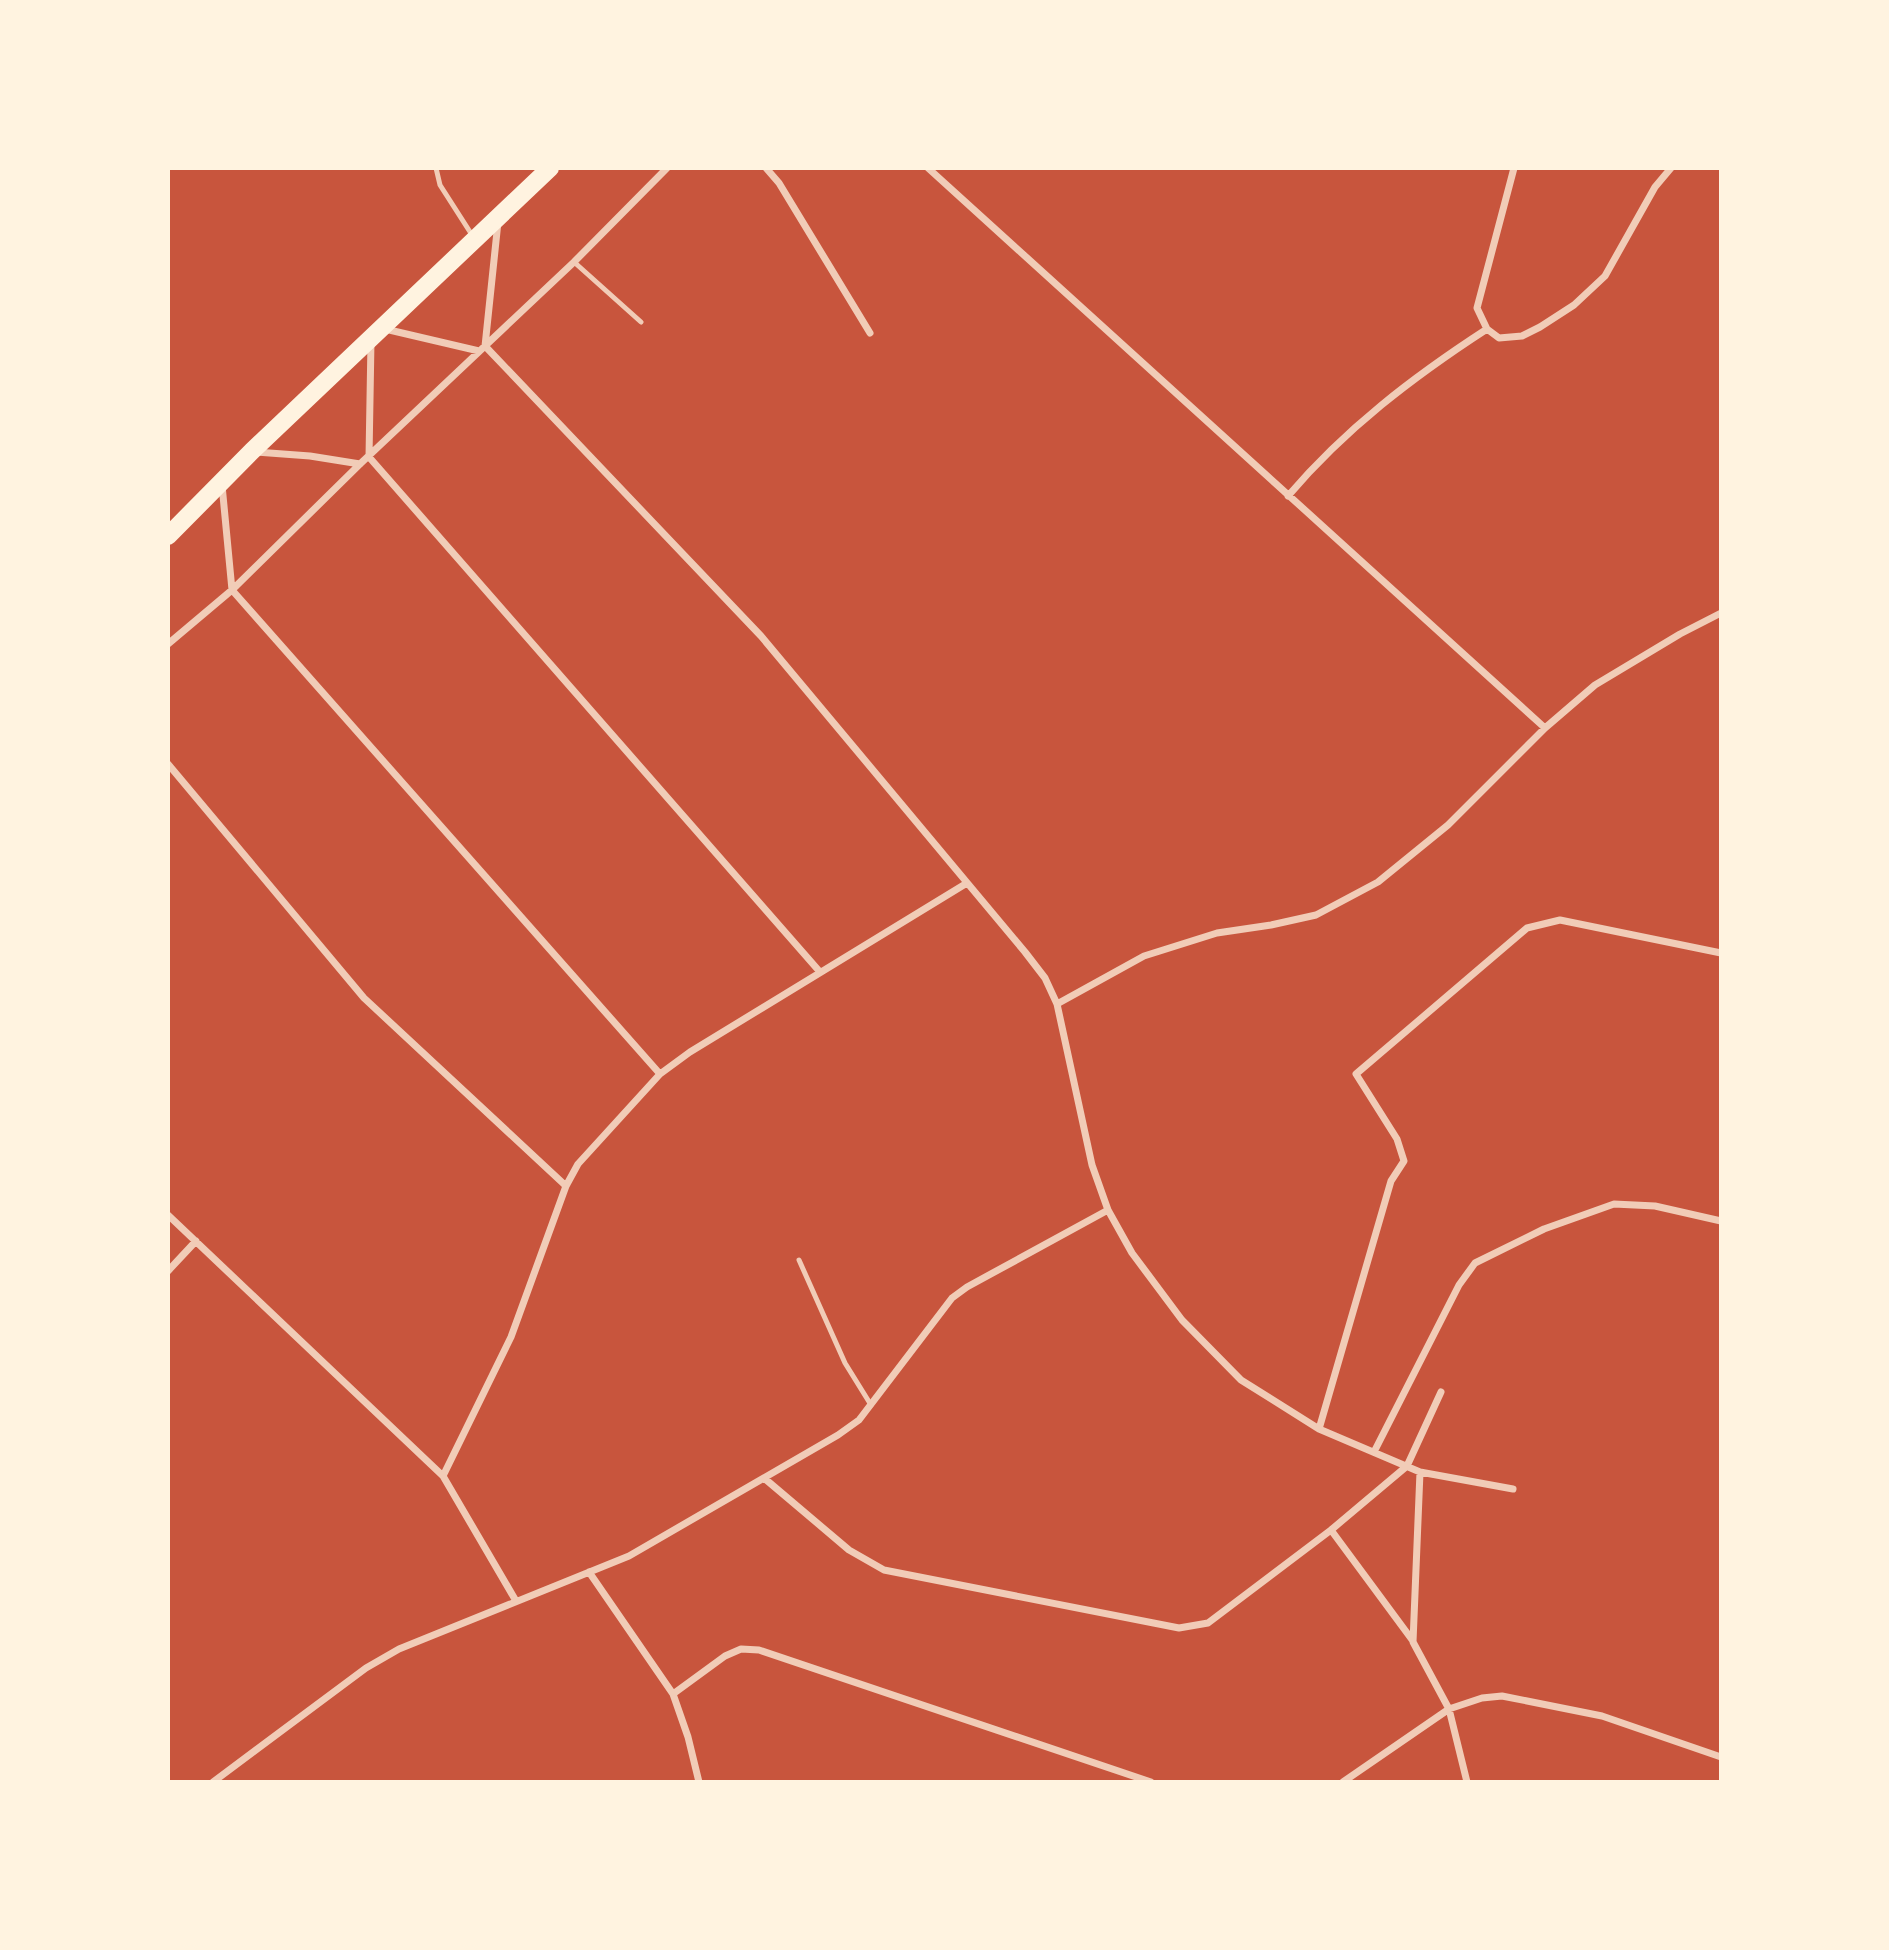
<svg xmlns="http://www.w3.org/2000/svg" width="1889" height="1950" font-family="Manrope,sans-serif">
  <rect width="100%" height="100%" fill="#c8553d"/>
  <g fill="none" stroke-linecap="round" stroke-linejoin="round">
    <path stroke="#f1ccb7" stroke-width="5" d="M436,168L440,185L472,235
      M574,262L641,322
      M799,1260L845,1363L871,1405"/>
    <path stroke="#f1ccb7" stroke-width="7" d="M766,168L779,183L870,333
      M928,168L1545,728
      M1514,168L1477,308L1487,329L1499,338L1522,336L1540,327L1574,305L1605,276L1655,187L1671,168
      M498,222L485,346L761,636L1025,952L1045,978L1057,1004L1092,1165L1108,1210L1132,1253L1182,1320L1241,1380L1319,1429L1420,1472L1513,1489
      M385,329L479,351
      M371,341L369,457L820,972
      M256,452L310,456L360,464
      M222,485L232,590L660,1074
      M1288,496C1345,429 1413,377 1487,329
      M168,644L232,590L360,464L574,262L667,168
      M168,764L364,998L566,1186
      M1057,1004L1144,956L1217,933L1271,925L1316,915L1378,882L1448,825L1545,728L1595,685L1680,634L1721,613
      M168,1215L443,1476L516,1601
      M168,1271L196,1241
      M1319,1429L1391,1181L1404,1161L1397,1139L1356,1074L1527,928L1560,920L1721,953
      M1374,1452L1459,1285L1475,1263L1544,1229L1614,1204L1655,1206L1721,1221
      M1420,1472L1413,1642L1449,1709L1467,1782
      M443,1476L511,1337L566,1186L578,1164L660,1074L690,1052L967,883
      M764,1478L849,1550L884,1570L1179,1628L1208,1623L1331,1530L1407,1466L1441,1392
      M1331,1530L1413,1641
      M589,1572L673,1694L688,1737L699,1782
      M673,1694L725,1656L741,1649L759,1650L1151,1782
      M213,1782L366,1668L399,1649L629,1556L838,1435L859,1420L952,1298L967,1287L1108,1210
      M1343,1782L1449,1709L1482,1698L1502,1696L1602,1716L1721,1757"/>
    <path stroke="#fff3e0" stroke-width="18" d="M168,536L252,451L550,168"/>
  </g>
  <rect width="1889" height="1950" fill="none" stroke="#fff3e0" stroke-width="340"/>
</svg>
